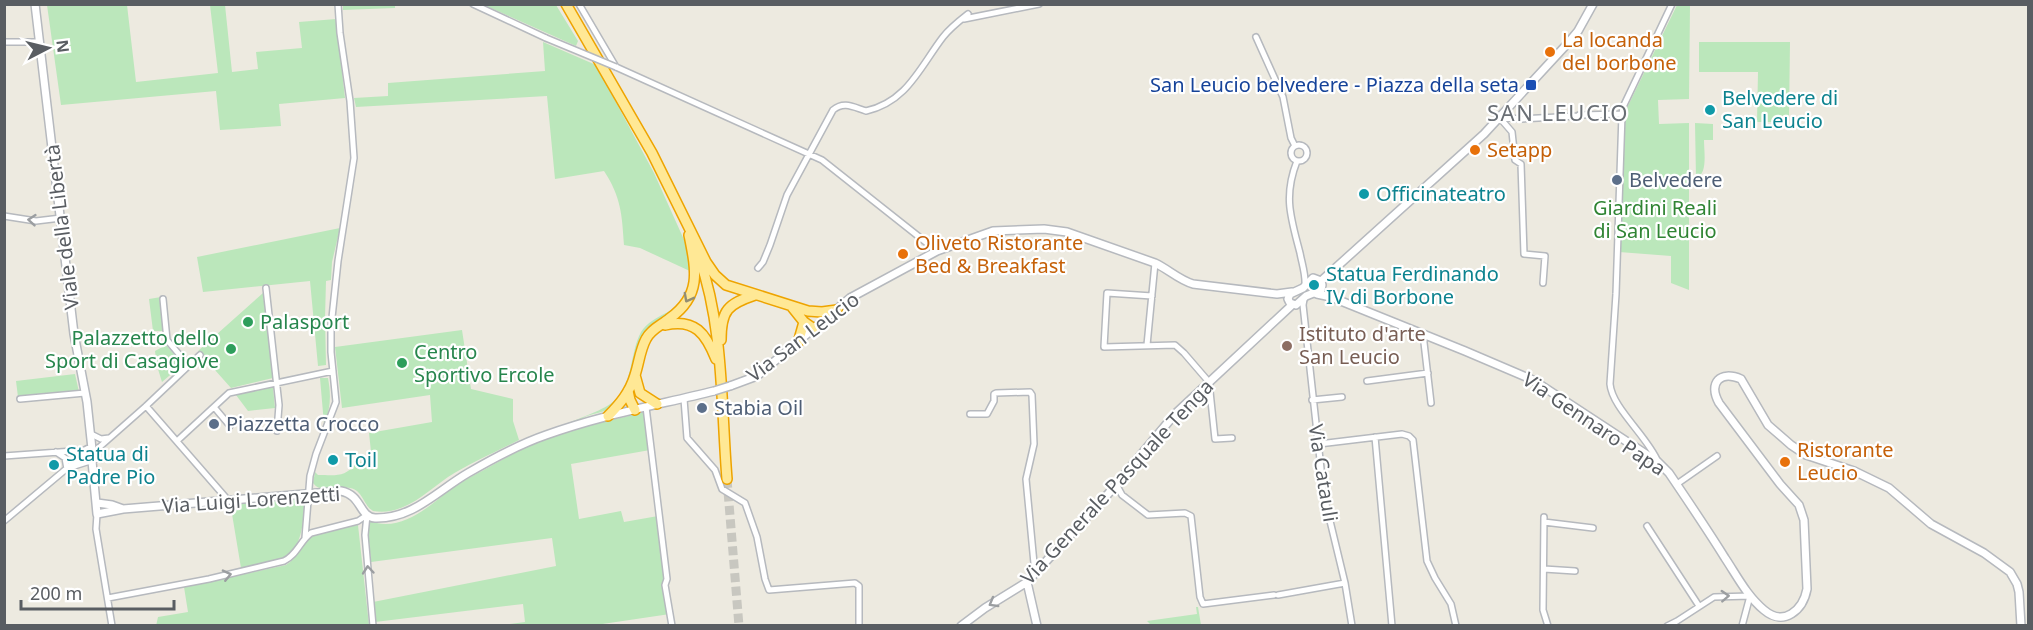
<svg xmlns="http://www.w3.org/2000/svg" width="2033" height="630" font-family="'Noto Sans',sans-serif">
  <rect width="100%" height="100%" fill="#edeae0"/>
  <path fill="#bbe7bb" d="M47,5H127L136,82L218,73L210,5H225L232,72L258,69L256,52L302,48L299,22L336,19L345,98L279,104L281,126L220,130L216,91L61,105Z
    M343,5H395V8L343,10Z
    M484,5H556L578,41L576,46Z
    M1677,5H1690L1689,99L1658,100L1659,124L1689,123V290L1671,283V256L1619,252L1624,114Z
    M543,42L596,65L654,173L690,253C694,276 693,300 671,313C661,318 651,323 645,332C630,354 636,391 613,407C605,412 596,413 587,416C580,419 574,423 566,424C579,418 605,410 615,400C633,384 630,352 641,332C653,313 681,313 689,291C691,285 691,278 692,272L640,248L624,245C622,214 621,197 604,171L555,179L547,96L356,107L354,98L388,96V83L545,71Z
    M1699,42H1790L1789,117L1774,116L1773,122H1757L1758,72H1699Z
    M1695,123L1713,124V140H1704C1704,152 1708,174 1696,178Z
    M340,228L332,262L331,280L326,281L325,318L326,365L318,366L310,281L203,292L197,257Z
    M263,293L273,378L231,388L198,351Z
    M161,297L165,331H153L149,299Z
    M462,330L471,389L513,399V421L519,440C496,452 470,463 448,477C425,493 404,516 373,511C363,505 363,490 350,488C337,486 321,494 313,483L315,472L318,475C335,475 345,478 356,463L372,461L369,433L432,422L430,395L342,408L335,347Z
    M166,345L183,364L162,382L157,366L155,351Z
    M75,374L79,392L18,397L16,381Z
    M320,378H328C331,394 331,409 324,424Z
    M273,387L275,408L248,411L236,395Z
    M645,412L650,450L571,464L579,519L621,511L624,522L658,516L670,614L589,626L501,625L525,622L523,604L375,622L373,602L556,566L552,538L371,562L368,531L370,521C399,532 425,510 447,492C457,484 470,477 482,471C508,456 536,441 565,432C591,424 618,419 645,412Z
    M306,496C303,517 304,547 284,559L241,568L230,502Z
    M358,525L369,625L156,626L158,617L188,612L184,587L286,565C297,558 299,549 308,540C317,530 345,527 358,525Z
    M1196,607H1198L1201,625H1151L1147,621L1197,614Z"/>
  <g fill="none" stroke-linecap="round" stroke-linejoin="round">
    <path stroke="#c8c7c0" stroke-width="9" stroke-dasharray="9 4.5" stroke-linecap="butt" d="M727,479L739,626"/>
    <g stroke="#b6b9be" stroke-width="8">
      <path id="minor" d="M473,4L546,38
        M579,4L616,67L822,160L937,251
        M964,19L1039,4
        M1256,37L1283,97L1291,138L1295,146
        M4,42H40
        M1579,115L1622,114
        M1499,117L1512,132L1515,160L1521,164L1524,254L1545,256L1543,283
        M1499,117L1521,119L1578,116
        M1291 153a8 8 0 1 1 16 0a8 8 0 1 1-16 0Z
        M1297,161C1283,197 1291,218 1300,253C1302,264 1306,275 1305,286
        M4,216L36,221L61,218
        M758,268L763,262L770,245L787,195L833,110C844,101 853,107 866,111C907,102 920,67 943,37C950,28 959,21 968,14
        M266,288L279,405L277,431
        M1152,296L1107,293L1104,347L1175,345L1184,353L1209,382L1215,439L1232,438
        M163,299L167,340L189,366
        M1304,299L1303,305L1324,496L1345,583L1352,626
        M1423,334L1431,403
        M1147,345L1155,263
        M1367,381L1428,373
        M20,399L85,393
        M684,399L687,438L715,470L722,489L745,503L757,537L765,579L769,590L855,583L859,586V626
        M1312,400L1342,397
        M146,406L227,499
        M214,407L230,426
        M646,407L667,579L665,585L672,626
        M970,414H987L994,401V394L996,393L1030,392L1032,395L1034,444L1026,479L1035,574
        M91,434L101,439L109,438
        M1375,437L1392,626
        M177,441L229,393L333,371
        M1319,444L1402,434L1409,436L1413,440L1427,561L1435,578L1451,604L1456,626
        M95,451L146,406L200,355
        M56,452L65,458L67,469
        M4,456L87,450
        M1658,462C1648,437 1612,408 1610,384L1616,294L1622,114L1623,107L1672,4
        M71,467L90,461
        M1116,484L1122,495L1148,515L1185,513L1191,516L1200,597L1203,604L1274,595
        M1677,484L1717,456
        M97,514L96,529L112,626
        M367,515L365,535L373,626
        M1544,517L1543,610L1548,626
        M4,521L84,454
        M1544,522L1593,528
        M1647,526L1699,606
        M305,538L310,476L316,454L336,402L331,352V327L338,261L354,158L350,101L340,33L338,4
        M1544,569L1575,571
        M1278,595L1345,583
        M108,598L209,579L284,561C297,555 300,541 311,533L358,521L367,515
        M1667,626L1677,621L1714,597L1750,596L1742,626"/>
    </g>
    <g stroke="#b6b9be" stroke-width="10">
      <path id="tertiary" d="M35,4L74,334L87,402L92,449
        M1313,278L1321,281L1322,285L1321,290L1306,296L1296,305L1290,303L1288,299L1290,294L1303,288Z
        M1321,281L1484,134L1568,43L1578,31L1593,4
        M1317,294L1331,297L1465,351L1533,380L1658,462L1669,473C1688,501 1707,529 1725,558C1737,576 1747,596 1764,610C1784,627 1803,610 1807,589L1804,520L1799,505L1780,484L1719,403C1708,383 1720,370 1741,379L1768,425L1791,445L1806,455L1854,471L1889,488L1931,524L1984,553L2010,572L2017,584L2019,592L2021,626
        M730,386L757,376L850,298L937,251L993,231L1044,229L1067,232L1155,263C1168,269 1179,280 1193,284L1277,294L1292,292
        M84 455a6 6 0 1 1 12 0a6 6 0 1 1-12 0Z
        M92,461L97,514L123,509L341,491C362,495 359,517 375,518C413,519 437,491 468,473C492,459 520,444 546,435C601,415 658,405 714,391
        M97,503L112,505L123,509
        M1027,582L1037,626
        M961,626L985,608L1027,582L1108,494L1175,414L1292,305"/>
    </g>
    <g stroke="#eea400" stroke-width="12">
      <path id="trunk" d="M566,4L652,153L706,262L715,275L726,285L808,311L822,312L837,310
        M699,257C724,328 721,406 727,479
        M792,307L804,322L814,329
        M665,325C695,318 706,334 716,359
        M721,340C721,310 728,304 755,295
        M798,343L804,322
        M635,375L640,393L657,404
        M628,391L630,400L635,410
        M608,416C620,404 630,392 635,375C639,363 640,350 646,339C651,329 662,325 670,318C702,295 696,270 689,235"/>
    </g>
    <use href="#minor" stroke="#fff" stroke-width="5"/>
    <use href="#tertiary" stroke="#fff" stroke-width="7"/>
    <use href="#trunk" stroke="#ffe895" stroke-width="9"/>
    <g stroke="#b6b9be" stroke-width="8" stroke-linecap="butt">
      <path id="minor-bridge" d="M546,38L616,67"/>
    </g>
    <g stroke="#b6b9be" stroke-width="10" stroke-linecap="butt">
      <path id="tertiary-bridge" d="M714,391L730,386"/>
    </g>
    <use href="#minor-bridge" stroke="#fff" stroke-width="5"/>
    <use href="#tertiary-bridge" stroke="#fff" stroke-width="7"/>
  </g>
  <defs><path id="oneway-chevron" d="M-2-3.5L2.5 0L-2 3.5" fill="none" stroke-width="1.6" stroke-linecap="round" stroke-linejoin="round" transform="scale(1.5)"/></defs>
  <g stroke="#9b9ea1">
    <use href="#oneway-chevron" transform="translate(32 220) rotate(-175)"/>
    <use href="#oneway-chevron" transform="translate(368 570) rotate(-95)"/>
    <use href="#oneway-chevron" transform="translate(227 575) rotate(-13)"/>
    <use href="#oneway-chevron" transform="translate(1725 596) rotate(-3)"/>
    <use href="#oneway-chevron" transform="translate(993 603) rotate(150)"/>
  </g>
  <use stroke="#938e74" href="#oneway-chevron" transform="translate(688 298) rotate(118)"/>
  <g fill="#e8710a" stroke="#fff" stroke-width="2">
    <circle cx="1550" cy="52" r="6"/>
    <circle cx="1475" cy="150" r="6"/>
    <circle cx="903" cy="254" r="6"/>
    <circle cx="1785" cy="462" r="6"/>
  </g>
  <rect fill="#1a4fb4" stroke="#fff" stroke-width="2" x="1525" y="79" width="12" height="12" rx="3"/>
  <g fill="#0f9aa8" stroke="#fff" stroke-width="2">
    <circle cx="1710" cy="110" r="6"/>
    <circle cx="1364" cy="194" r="6"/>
    <circle cx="1314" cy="285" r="6"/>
    <circle cx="333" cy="460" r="6"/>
    <circle cx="54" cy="465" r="6"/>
  </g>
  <g fill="#5c6f8a" stroke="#fff" stroke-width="2">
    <circle cx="1617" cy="180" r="6"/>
    <circle cx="702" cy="408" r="6"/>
    <circle cx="214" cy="424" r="6"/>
  </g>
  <g fill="#2e9e5b" stroke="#fff" stroke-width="2">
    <circle cx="248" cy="322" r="6"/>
    <circle cx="231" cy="349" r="6"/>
    <circle cx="402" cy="363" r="6"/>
  </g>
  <circle fill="#8d6e63" stroke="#fff" stroke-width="2" cx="1287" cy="346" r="6"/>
  <g text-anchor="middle" stroke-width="4.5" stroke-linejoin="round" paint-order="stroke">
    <g font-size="20" fill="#c56008" stroke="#fff" text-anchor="start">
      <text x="1562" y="47">La locanda<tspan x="1562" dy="23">del borbone</tspan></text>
      <text x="1487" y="157">Setapp</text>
      <text x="915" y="250">Oliveto Ristorante<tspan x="915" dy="23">Bed &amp; Breakfast</tspan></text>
      <text x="1797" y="457">Ristorante<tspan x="1797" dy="23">Leucio</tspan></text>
    </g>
    <g font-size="20" fill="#164399" stroke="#fff" text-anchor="end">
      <text x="1519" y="92">San Leucio belvedere - Piazza della seta</text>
    </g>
    <g font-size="20" fill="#0d838f" stroke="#fff" text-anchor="start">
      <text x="1722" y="105">Belvedere di<tspan x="1722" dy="23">San Leucio</tspan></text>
      <text x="1376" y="201">Officinateatro</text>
      <text x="1326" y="281">Statua Ferdinando<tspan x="1326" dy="23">IV di Borbone</tspan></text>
      <text x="66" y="461">Statua di<tspan x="66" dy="23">Padre Pio</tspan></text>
      <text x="345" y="467">Toil</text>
    </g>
    <g font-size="20" fill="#4e5e75" stroke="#fff" text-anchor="start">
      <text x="1629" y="187">Belvedere</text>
      <text x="714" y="415">Stabia Oil</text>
      <text x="226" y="431">Piazzetta Crocco</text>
    </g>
    <g font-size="20" fill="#2f8433" stroke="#fff">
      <text x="1655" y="215">Giardini Reali<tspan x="1655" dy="23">di San Leucio</tspan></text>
    </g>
    <g font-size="20" fill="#595d62" stroke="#fff">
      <text transform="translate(62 227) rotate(-97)" y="7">Viale della Libertà</text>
      <text transform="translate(803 337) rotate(-37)" y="7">Via San Leucio</text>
      <text transform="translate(1594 424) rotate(34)" y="7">Via Gennaro Papa</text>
      <text transform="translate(1323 473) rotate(81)" y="7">Via Catauli</text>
      <text transform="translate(1117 482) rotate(-47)" y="7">Via Generale Pasquale Tenga</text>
      <text transform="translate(251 500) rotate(-4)" y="7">Via Luigi Lorenzetti</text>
    </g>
    <g font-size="20" fill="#27864d" stroke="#fff" text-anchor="start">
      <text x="260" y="329">Palasport</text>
      <text x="219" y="345" text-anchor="end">Palazzetto dello<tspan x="219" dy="23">Sport di Casagiove</tspan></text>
      <text x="414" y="359">Centro<tspan x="414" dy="23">Sportivo Ercole</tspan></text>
    </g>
    <g font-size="20" fill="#785e54" stroke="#fff" text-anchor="start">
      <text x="1299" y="341">Istituto d'arte<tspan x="1299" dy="23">San Leucio</tspan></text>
    </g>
    <g font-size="22" letter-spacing="1.5" fill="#6a6f75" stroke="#fff">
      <text x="1558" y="121">SAN LEUCIO</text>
    </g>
  </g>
  <rect width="2033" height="630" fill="none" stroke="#595d62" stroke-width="12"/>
  <g transform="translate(48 48) rotate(83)" stroke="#ffffff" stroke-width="4.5" paint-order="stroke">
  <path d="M0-4.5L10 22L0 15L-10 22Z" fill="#595d62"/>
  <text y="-9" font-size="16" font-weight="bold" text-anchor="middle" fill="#595d62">N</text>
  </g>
  <path d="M21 600v9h153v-9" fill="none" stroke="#595d62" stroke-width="3"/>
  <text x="30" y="600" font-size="18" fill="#595d62" stroke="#ffffff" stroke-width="4.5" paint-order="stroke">200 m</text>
</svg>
